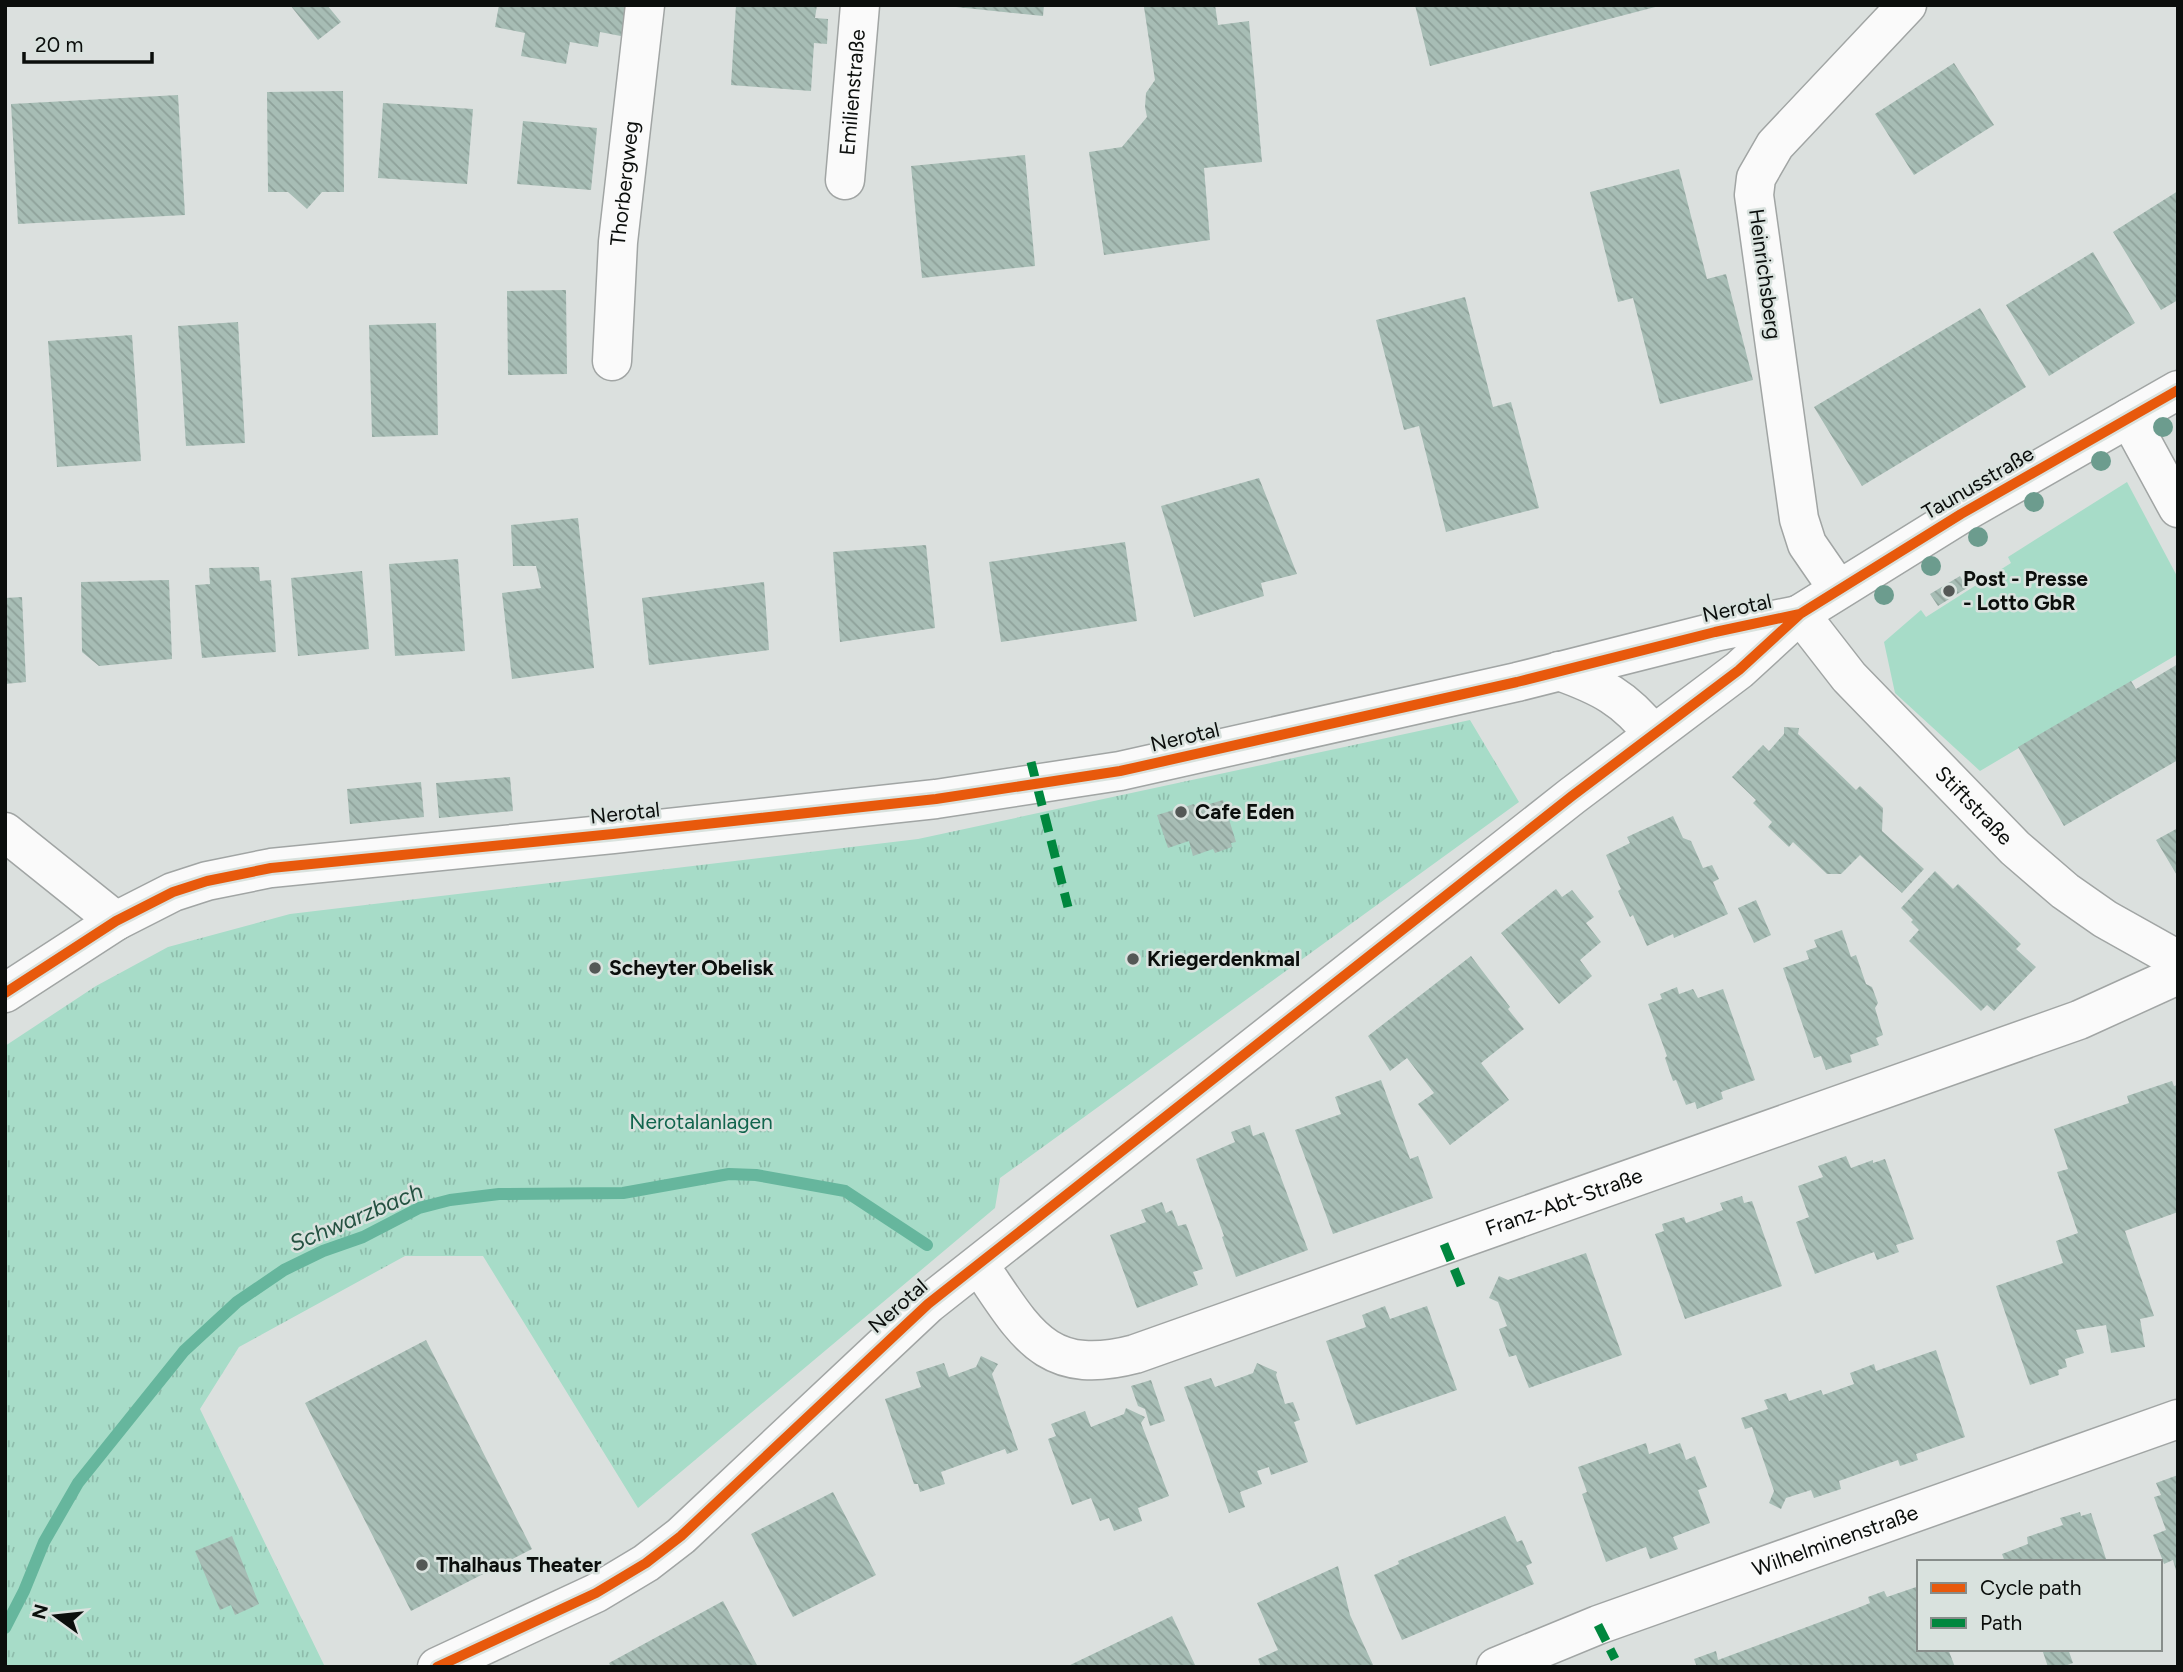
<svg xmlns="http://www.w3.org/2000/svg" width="2183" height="1672" font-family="Figtree,sans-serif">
  <defs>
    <pattern id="park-tufts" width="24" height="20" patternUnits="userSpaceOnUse" patternTransform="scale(1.75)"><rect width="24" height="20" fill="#a7dcc8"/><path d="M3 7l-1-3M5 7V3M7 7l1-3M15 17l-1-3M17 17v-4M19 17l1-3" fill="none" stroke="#8ebcab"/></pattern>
    <pattern id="building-back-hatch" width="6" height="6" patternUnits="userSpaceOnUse" patternTransform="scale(1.75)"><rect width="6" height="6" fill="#a7bdb5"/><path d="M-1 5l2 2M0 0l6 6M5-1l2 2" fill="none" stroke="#8ea19a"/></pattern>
  </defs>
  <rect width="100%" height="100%" fill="#dbe0de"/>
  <path fill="#a7dcc8" d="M2127,482L2178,578V654L1980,771L1895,693L1884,642L1921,610L1926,617L2011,563L2008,557Z"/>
  <path fill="url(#park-tufts)" d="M1470,720L1519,802L1000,1178L995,1208L638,1508L483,1256H405L239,1347L200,1409L325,1667H5V1046L96,986L168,947L290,914L918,839Z"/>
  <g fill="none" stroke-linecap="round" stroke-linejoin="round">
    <path stroke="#66b69d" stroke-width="12" d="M5,1628L24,1591L44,1542L78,1483L184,1351L237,1302L284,1270L323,1251L363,1237L419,1208L450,1200L499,1194L623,1193L729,1174L756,1175L845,1191L927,1245"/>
  </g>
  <path fill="url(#building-back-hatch)" d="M290,5H327L341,22L318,40Z
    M499,5H632L626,37L600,32L598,47L570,42L566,64L521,56L525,33L495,27Z
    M736,5H817L815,18L828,19L827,44L814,43L811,91L731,85Z
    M956,5H1044L1043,16L956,7Z
    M1157,5H1215L1218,25L1249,21L1262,162L1204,168L1210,240L1104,255L1089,152L1122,147L1147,117L1145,107L1146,93L1155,80L1144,7Z
    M1415,5H1659V6L1430,66Z
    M1954,63L1994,125L1914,175L1875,114Z
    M343,91L344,192H322L307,209L288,192H268L267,92Z
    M178,95L185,215L18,224L11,104Z
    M383,103L473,109L467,184L378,178Z
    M523,121L597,128L591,190L517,184Z
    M1025,155L1035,266L922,278L911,166Z
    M1679,169L1707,279L1726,274L1753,380L1660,404L1633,298L1618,302L1590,192Z
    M2178,191V300L2161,310L2113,232Z
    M2093,252L2135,323L2049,376L2006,305Z
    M566,290L567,374L508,375L507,291Z
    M1465,297L1493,407L1511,402L1539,508L1446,532L1419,426L1404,430L1376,320Z
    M1980,308L2026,387L1862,486L1814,407Z
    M238,322L245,443L186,446L178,326Z
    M436,323L438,435L372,437L369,325Z
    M132,335L141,461L57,467L48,341Z
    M1259,478L1297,574L1261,583L1264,596L1194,617L1161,506Z
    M578,518L594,668L512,679L502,593L541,588L536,566H513L511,525Z
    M1125,542L1137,621L1001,642L989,562Z
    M926,545L935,628L840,642L833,552Z
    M458,559L465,651L395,656L389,564Z
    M259,567L260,581L271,580L276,652L202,658L195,585L210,584L209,568Z
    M362,571L369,649L298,656L291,578Z
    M1960,576L1967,588L1938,606L1930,594Z
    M169,580L172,659L99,666L82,652L81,582Z
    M764,582L769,650L649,665L642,598Z
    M22,597L26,682L5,684V598Z
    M2178,664V760L2064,826L2018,747L2131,681L2136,689Z
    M1784,727L1799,728L1798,734L1856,790L1860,786L1883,808L1882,831L1924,869L1902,893L1860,855L1841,874H1827L1793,842L1789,847L1768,827L1772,822L1753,803L1756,800L1732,777L1763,745L1769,751L1784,734Z
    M510,777L513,811L439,818L436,783Z
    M421,782L424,817L350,824L347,789Z
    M1223,800L1236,842L1231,843L1232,847L1215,853L1213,849L1193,856L1189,841L1168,848L1157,815L1194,804L1196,808Z
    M1673,816L1683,838L1691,841L1703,868L1712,865L1719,879L1713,882L1728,914L1674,938L1673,934L1647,946L1633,915L1630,917L1618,891L1621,889L1606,855L1630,843L1627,837Z
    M2178,828V877L2156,840Z
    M1935,871L1953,889L1958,884L2021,944L2016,949L2036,967L1994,1011L1987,1005L1981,1011L1909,941L1919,930L1911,922L1913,920L1901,908Z
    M1556,889L1562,897L1572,890L1594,917L1586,923L1601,942L1580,960L1592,976L1559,1004L1501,933Z
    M1756,900L1771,935L1754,943L1738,908Z
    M1842,930L1851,957L1856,955L1866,984L1872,987L1878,1003L1875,1008L1883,1035L1876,1038L1879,1045L1850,1055L1852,1062L1826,1070L1821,1056L1814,1058L1783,968L1809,959L1806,951L1817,947L1814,940Z
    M1471,956L1510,1007L1508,1009L1524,1029L1481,1063L1509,1100L1450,1145L1418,1104L1434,1093L1407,1058L1390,1071L1368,1036Z
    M1677,987L1679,994L1693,989L1698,998L1723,989L1755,1080L1721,1092L1723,1099L1697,1109L1695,1102L1686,1105L1676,1080L1673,1081L1665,1058L1667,1056L1648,1004L1662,999L1660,994Z
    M1381,1080L1410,1159L1418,1156L1433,1198L1333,1234L1295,1130L1341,1114L1335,1097Z
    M2172,1081L2174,1086L2178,1085V1212L2125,1231L2154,1316L2140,1319L2145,1347L2111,1353L2106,1325L2076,1330L2084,1353L2065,1359L2067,1367L2058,1370L2059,1375L2030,1385L1996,1286L2063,1263L2056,1241L2078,1233L2057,1172L2068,1169L2054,1129L2129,1103L2127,1096Z
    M1250,1125L1253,1136L1264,1132L1308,1250L1236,1277L1222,1237L1224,1236L1196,1159L1235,1142L1231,1132Z
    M1846,1156L1851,1168L1873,1160V1163L1885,1159L1914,1239L1896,1245L1899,1252L1877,1260L1874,1252L1815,1274L1796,1222L1809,1217L1798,1186L1823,1177L1818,1166Z
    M1742,1196L1744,1203L1752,1201L1782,1286L1685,1319L1655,1234L1664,1231L1662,1224L1684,1217L1686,1223L1723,1210L1720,1203Z
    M1162,1202L1166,1213L1172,1210L1178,1226L1186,1224L1203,1269L1193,1272L1198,1285L1137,1308L1110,1235L1146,1222L1141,1210Z
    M1586,1253L1622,1355L1529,1388L1516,1355L1509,1357L1499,1329L1507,1326L1498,1302L1489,1298L1499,1276L1508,1280Z
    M1385,1306L1390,1319L1427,1306L1457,1390L1356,1425L1326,1341L1366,1327L1362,1315Z
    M426,1340L532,1549L411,1611L305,1403Z
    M1936,1350L1965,1437L1916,1454L1918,1460L1900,1466L1898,1460L1839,1481L1841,1489L1814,1498L1811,1490L1786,1498L1781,1509L1769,1503L1774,1491L1752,1427L1745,1429L1741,1418L1768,1409L1764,1400L1786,1393L1789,1401L1821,1390L1823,1395L1854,1384L1850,1373L1874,1364L1876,1371Z
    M981,1356L998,1364L992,1374L1018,1450L1007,1454L1005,1449L941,1472L945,1484L920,1492L918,1484H914L885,1399L921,1387L916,1372L944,1363L949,1377L976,1367Z
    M1257,1363L1277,1372L1276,1375L1285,1404L1293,1402L1300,1420L1294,1422L1308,1462L1271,1475L1269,1467L1257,1471L1262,1484L1240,1492L1245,1507L1229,1513L1184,1387L1211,1378L1215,1387L1253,1373Z
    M1151,1380L1165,1421L1150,1426L1145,1409L1138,1406L1131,1386Z
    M1126,1408L1145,1417L1141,1423L1169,1496L1138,1508L1142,1521L1114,1531L1109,1518L1100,1521L1091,1498L1072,1505L1048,1439L1056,1436L1051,1424L1085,1411L1091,1427L1124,1414Z
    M1646,1443L1649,1454L1680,1443L1686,1460L1695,1456L1707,1487L1698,1490L1710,1523L1673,1537L1678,1549L1650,1559L1646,1547L1606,1562L1582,1494L1587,1492L1578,1467Z
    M2178,1475V1574H2177L2173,1560L2164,1564L2153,1535L2166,1530L2154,1497L2161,1495L2156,1483Z
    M833,1492L876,1575L793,1617L751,1534Z
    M2080,1512L2081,1516L2091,1513L2107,1562H2005L2002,1554L2028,1544L2027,1537L2063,1525L2060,1518Z
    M1505,1516L1517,1542L1522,1540L1532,1563L1526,1566L1534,1584L1402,1640L1374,1575L1399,1564L1398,1561Z
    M232,1536L259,1604L235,1615L231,1605L220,1610L195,1551Z
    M1338,1566L1350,1615L1374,1667H1261L1258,1659L1278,1650L1257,1603Z
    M1919,1586V1649H1948L1955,1667H1697L1694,1659L1716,1651L1718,1660L1855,1609L1870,1603L1868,1597L1884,1591L1887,1597Z
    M723,1601L758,1667H611L609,1663Z
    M1172,1616L1196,1667H1066Z
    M2042,1649H2068L2073,1663L2062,1667H2048Z"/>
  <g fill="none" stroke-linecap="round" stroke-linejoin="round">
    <g stroke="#a1a5a4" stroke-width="41">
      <g id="minor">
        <path id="s1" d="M845,180L860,5"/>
        <path id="s2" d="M612,361L618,242L645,5"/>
        <path d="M2129,418L2178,508"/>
        <path d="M1838,589L1807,544L1799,519L1754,195L1756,178L1775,145L1907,5"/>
        <path id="s3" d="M1800,614L1849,677L2015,848L2065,891L2105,919L2178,960"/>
        <path d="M1559,671C1601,686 1625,698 1653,734"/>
        <path d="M5,832L116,921"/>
        <path d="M5,993L116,921L173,892L207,881L271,868L613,834L936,799L1120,771L1517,682L1715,632L1798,615"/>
        <path id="s4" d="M979,1265C1025,1331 1044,1378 1135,1354L2079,1020L2178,975"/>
        <path d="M437,1667L596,1593L646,1563L681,1536L928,1304L1572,796L1739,670L1800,614L1961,514L2178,390"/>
        <path id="s5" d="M1496,1667L1598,1625L2178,1419"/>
      </g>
    </g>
    <use href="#minor" stroke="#fafafa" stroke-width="38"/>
    <path stroke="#00873e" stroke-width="9" stroke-dasharray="18 9" stroke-linecap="butt" d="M1031,762L1068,907
      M1444,1244L1462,1288
      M1598,1625L1615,1659"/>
    <g stroke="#d9e2de" stroke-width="15">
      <path id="cycleway" d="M5,993L116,921L173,892L207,881L271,868L613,834L936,799L1120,771L1517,682L1715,632L1800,614
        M437,1667L596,1593L646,1563L681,1536L928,1304L1572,796L1739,670L1800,614L1961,514L2178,390"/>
    </g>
    <use href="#cycleway" stroke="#e8590c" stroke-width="10"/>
  </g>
  <g fill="#6c9c8e">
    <circle cx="2163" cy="427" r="10"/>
    <circle cx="2101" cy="461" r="10"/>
    <circle cx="2034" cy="502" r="10"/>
    <circle cx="1978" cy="537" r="10"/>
    <circle cx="1931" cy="566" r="10"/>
    <circle cx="1884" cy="595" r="10"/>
  </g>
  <g fill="#545856" stroke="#d9e2de" stroke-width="2.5">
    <circle cx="1949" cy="591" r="7"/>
    <circle cx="1181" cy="812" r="7"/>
    <circle cx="1133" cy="959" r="7"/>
    <circle cx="595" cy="968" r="7"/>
    <circle cx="422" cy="1565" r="7"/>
  </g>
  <g text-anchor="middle" stroke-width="5" stroke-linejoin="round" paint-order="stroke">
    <g font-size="21" fill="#0b0e0c" stroke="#d9e2de">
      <text dy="7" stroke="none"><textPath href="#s1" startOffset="88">Emilienstraße</textPath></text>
      <text dy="7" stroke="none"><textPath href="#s2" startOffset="178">Thorbergweg</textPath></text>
      <text transform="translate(1765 274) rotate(82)" y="7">Heinrichsberg</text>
      <text transform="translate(1978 483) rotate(-30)" y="7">Taunusstraße</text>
      <text transform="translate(1737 608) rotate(-12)" y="7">Nerotal</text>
      <text transform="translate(1185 737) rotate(-13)" y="7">Nerotal</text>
      <text dy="7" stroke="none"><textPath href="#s3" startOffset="259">Stiftstraße</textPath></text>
      <text transform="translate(625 813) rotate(-6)" y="7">Nerotal</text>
      <text dy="7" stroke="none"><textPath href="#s4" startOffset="654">Franz-Abt-Straße</textPath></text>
      <text transform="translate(898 1306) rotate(-41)" y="7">Nerotal</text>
      <text dy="7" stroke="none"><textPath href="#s5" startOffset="362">Wilhelminenstraße</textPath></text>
    </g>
    <g font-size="21" font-weight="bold" fill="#0b0e0c" stroke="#d9e2de" text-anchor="start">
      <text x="1963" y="586">Post - Presse<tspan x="1963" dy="24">- Lotto GbR</tspan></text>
      <text x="1195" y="819">Cafe Eden</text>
      <text x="1147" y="966">Kriegerdenkmal</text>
      <text x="609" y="975">Scheyter Obelisk</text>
      <text x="436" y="1572">Thalhaus Theater</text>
    </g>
    <g font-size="21" fill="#11654d" stroke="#d9e2de">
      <text x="701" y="1129">Nerotalanlagen</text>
    </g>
    <g font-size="23" font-style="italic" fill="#255242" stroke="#d9e2de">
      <text transform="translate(356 1217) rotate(-23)" y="8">Schwarzbach</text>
    </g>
  </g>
  <rect width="2183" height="1672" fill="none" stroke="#0b0e0c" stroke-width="14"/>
  <rect x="1917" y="1560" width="245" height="91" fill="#d9e2de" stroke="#878d8a" stroke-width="2"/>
  <rect x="1931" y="1583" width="35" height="10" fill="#e8590c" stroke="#878d8a" stroke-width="2"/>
  <text x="1980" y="1595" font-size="21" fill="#0b0e0c">Cycle path</text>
  <rect x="1931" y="1618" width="35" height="10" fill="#00873e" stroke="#878d8a" stroke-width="2"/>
  <text x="1980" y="1630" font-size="21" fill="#0b0e0c">Path</text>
  <g transform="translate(56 1616) rotate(285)" stroke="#d9e2de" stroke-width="5" paint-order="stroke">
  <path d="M0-5L12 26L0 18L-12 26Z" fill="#0b0e0c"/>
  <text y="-10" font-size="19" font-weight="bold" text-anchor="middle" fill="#0b0e0c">N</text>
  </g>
  <path d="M24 52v10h128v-10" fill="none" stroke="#0b0e0c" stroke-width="3.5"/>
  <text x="35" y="52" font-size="21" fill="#0b0e0c" stroke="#d9e2de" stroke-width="5" paint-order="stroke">20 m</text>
</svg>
